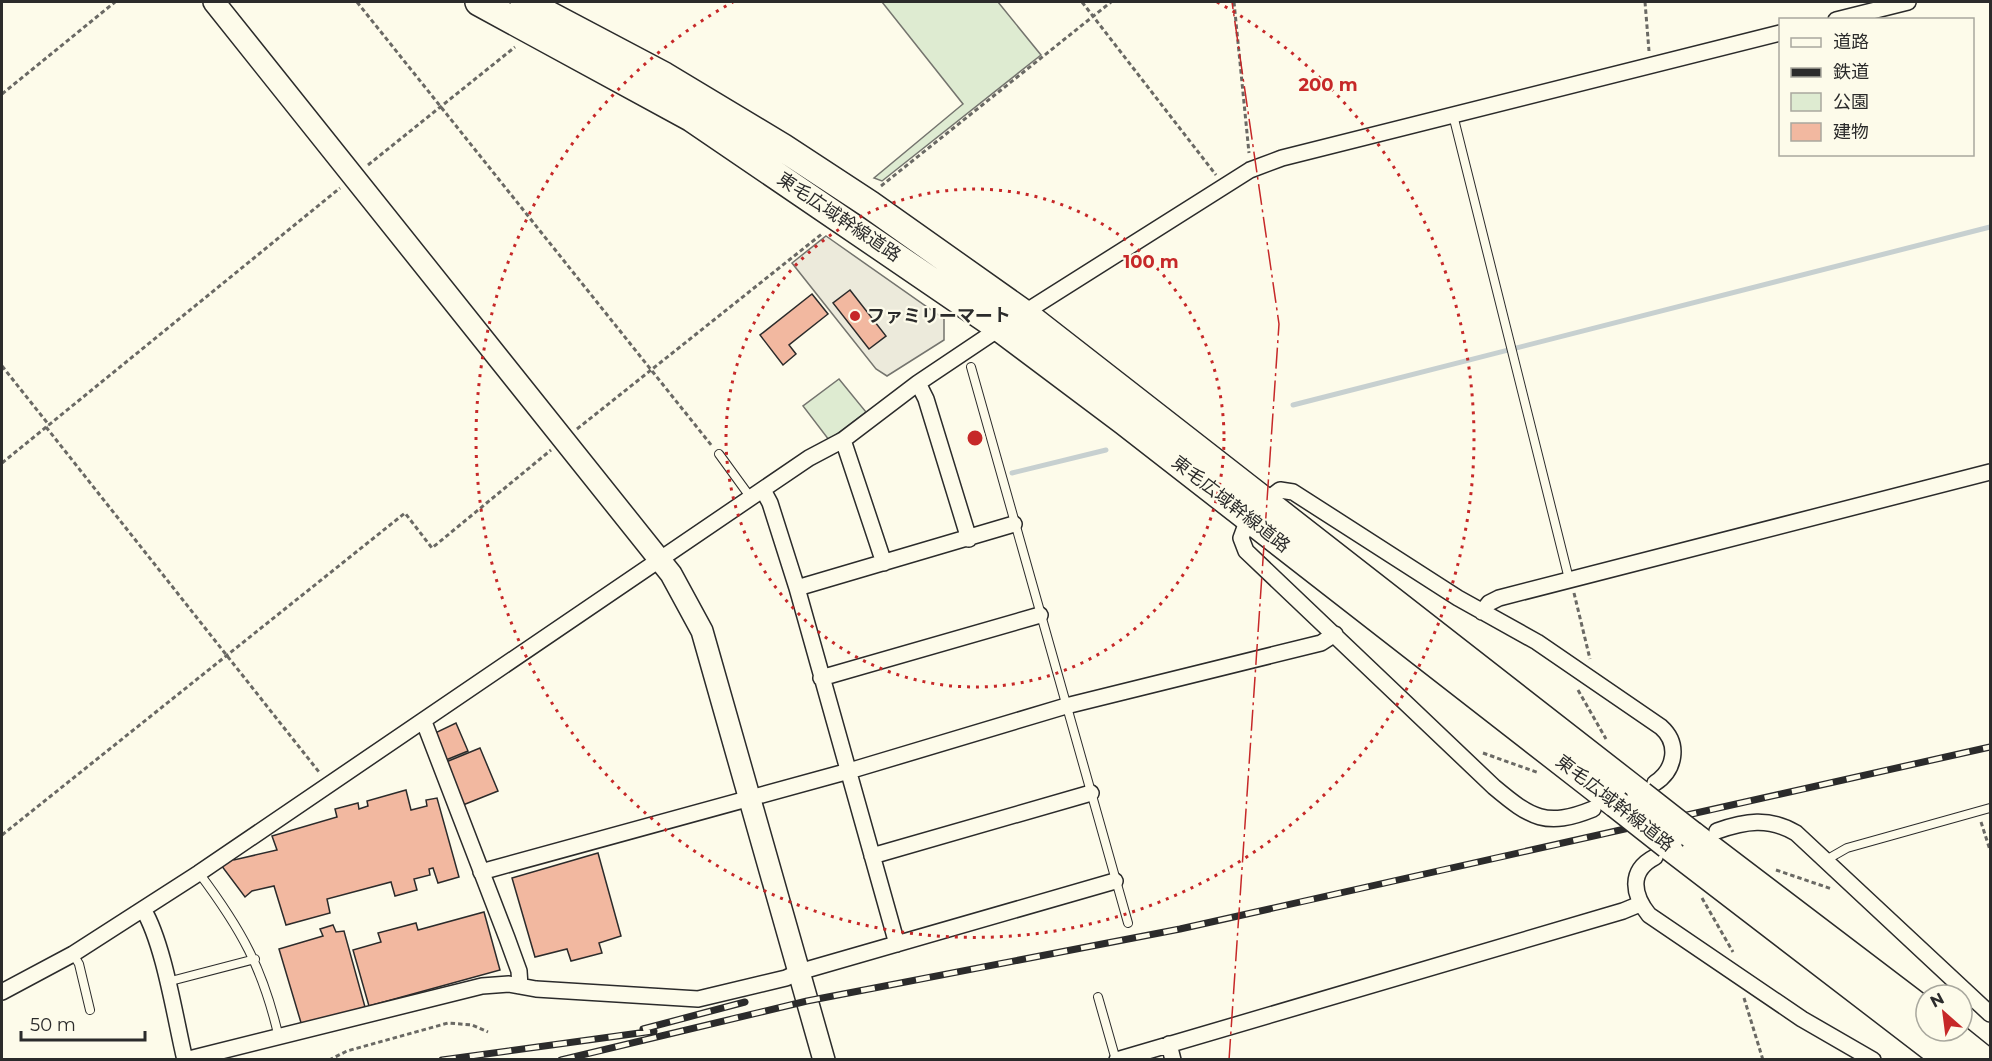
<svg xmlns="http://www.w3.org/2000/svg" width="1992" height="1061" font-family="Montserrat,'Noto Sans JP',sans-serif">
  <rect width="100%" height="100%" fill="#fdfbea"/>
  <path fill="#deebd1" stroke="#74746e" stroke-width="1.5" d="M882,2H998L1041,55L882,181L874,178L963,104Z
    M839,379L866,412L829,440L803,406Z"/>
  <path fill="#eceadb" stroke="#74746e" stroke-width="1.5" d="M826,236L944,319V340L887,376L876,369L792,263Z"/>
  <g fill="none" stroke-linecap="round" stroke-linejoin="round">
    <path stroke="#c7d0d0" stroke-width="5" d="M1293,405L1990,227
      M1012,473L1106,450"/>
  </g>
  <path fill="#f2b8a0" stroke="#2b2b2b" stroke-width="1.5" d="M850,290L886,336L869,349L833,303Z
    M812,294L828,314L789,345L796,354L783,365L760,335Z
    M456,723L468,751L446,760L435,733Z
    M480,748L498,791L463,805L446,762Z
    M406,790L411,810L427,806L426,800L437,798L459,877L438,883L433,868L429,869L430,875L414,879L417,890L395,896L391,882L327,899L330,913L286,925L274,886L252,891L245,897L221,865L233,858L234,860L277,850L272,836L337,817L335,809L358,803L359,809L368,806L367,801Z
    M598,853L621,936L599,943L602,953L571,961L567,949L535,957L512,878Z
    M484,912L500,970L369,1006L353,950L381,942L378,933L416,923L418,930Z
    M333,925L336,932L344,931L365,1007L302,1026L279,949L323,936L320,929Z"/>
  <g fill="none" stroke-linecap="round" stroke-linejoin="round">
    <g stroke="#2b2b2b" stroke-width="10">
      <path id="lane" d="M1453,115L1569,579
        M971,367L1128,923
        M719,454L751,498
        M1826,860L1847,848L1990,808
        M199,873C241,929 263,968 279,1038
        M73,954L79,964L90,1010
        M167,982L255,959
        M1098,997L1116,1060"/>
    </g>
    <g stroke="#2b2b2b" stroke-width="18">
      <path id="street" d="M1836,20L1908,2
        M918,383L926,399L969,539
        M843,440L884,563
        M763,490L770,503L797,588L897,944
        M1264,502L1280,490L1293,492L1458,598L1537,642L1661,727C1680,744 1675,770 1655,783
        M1248,519L1241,538L1246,551L1494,787C1531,818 1546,828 1593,809
        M797,588L1014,524
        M1482,612L1489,603L1499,598L1990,472
        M821,678L1040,615
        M424,722L507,938L519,971L520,986
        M1717,831C1745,821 1769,817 1796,833L1990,1014
        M872,856L1091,793
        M1655,857C1628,871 1633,895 1649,915L1802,1019L1873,1060
        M481,872L849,771L1066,706L1321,643L1335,634
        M143,909C164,944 175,1018 185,1060
        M2,992L73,954L199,873L809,458L843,440L918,383L1000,328L1250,170L1282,158L1780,33
        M1169,1044L1173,1060
        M185,1060L482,986L509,984L536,989L698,999L786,978L799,972L1115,881
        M1117,1060L1623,911L1640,904"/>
    </g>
    <g stroke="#2b2b2b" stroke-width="24">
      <path id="secondary" d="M214,2L671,574L702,631L824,1060"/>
    </g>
    <g stroke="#2b2b2b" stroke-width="30">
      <path id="highway" d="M479,2L692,118L1000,328L1124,421L1616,804
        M524,2L664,76L782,147L869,204L1023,313L1641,795
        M1692,835L1926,1013
        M1668,845L1948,1060
        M1948,1031L1984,1060"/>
    </g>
    <path stroke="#6a6964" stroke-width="3" stroke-dasharray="4.5 3" stroke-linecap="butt" d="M357,2L712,446
      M1082,2L1216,175
      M1234,2L1249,153
      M1645,2L1649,51
      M2,94L115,2
      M368,165L515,47
      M881,186L1111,2
      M2,366L49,425
      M46,427L319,772
      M577,429L823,233
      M2,463L340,188
      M1574,593L1590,659
      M1578,690L1606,739
      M1483,753L1539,773
      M1981,822L1990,850
      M2,835L405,513L432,548L551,450
      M1776,870L1832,889
      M1702,898L1733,952
      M1744,998L1763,1060
      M329,1060L347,1051L448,1023L472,1025L488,1032"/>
    <use href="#lane" stroke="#fdfbea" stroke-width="8"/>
    <use href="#street" stroke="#fdfbea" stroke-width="15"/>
    <use href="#secondary" stroke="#fdfbea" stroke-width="21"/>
    <use href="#highway" stroke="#fdfbea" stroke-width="27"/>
    <g stroke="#2b2b2b" stroke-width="7">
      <path id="rail" d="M643,1029L745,1002
        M442,1060L654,1031
        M561,1060L807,1001L1180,929L1990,747"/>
    </g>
    <use href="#rail" stroke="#fdfbea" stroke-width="4.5" stroke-dasharray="14" stroke-linecap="butt"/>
    <g stroke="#2b2b2b" stroke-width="30" stroke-linecap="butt">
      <path id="highway-bridge" d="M1641,795L1692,835
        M1616,804L1668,845"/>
    </g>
    <use href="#highway-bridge" stroke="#fdfbea" stroke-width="27"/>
    <path stroke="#c62828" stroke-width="1.5" stroke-dasharray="21 4.5 3 4.5" stroke-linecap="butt" d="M1229,1060L1279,324L1232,2"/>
  </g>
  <g fill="none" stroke="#c62828" stroke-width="3" stroke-dasharray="3 6">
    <circle cx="975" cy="438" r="249"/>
    <path d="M1217 2A499 499 0 1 1 733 2"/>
  </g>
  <circle fill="#c62828" stroke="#fdfbea" stroke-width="2" cx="855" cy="316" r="6"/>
  <g text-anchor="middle" stroke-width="4.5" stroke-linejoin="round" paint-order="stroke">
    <g font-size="18" fill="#2b2b2b" stroke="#fdfbea">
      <text transform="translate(839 217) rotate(34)" y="6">東毛広域幹線道路</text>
      <text transform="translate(1231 504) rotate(38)" y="6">東毛広域幹線道路</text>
      <text transform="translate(1615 803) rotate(38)" y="6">東毛広域幹線道路</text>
    </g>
    <g font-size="18" font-weight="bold" fill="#2b2b2b" stroke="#fdfbea" text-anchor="start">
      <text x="867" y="322">ファミリーマート</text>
    </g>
  </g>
  <circle cx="975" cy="438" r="9" fill="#c62828" stroke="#fdfbea" stroke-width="3"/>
  <g font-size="18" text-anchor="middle" font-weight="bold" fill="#c62828" stroke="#fdfbea" stroke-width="4.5" stroke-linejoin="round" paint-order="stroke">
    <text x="1328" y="91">200 m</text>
    <text x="1151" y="268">100 m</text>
  </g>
  <rect width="1992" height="1061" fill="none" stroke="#2b2b2b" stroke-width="6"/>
  <rect x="1779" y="18" width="195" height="138" fill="#fdfbea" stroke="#a9a89e" stroke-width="1.5"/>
  <rect x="1791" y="38" width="30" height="9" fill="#fdfbea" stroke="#a9a89e" stroke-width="1.5"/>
  <text x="1833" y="48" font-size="18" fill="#2b2b2b">道路</text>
  <rect x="1791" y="68" width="30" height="9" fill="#2b2b2b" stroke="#a9a89e" stroke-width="1.5"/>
  <text x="1833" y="78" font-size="18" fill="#2b2b2b">鉄道</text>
  <rect x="1791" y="93" width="30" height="18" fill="#deebd1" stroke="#a9a89e" stroke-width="1.5"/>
  <text x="1833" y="108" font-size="18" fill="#2b2b2b">公園</text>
  <rect x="1791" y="123" width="30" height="18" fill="#f2b8a0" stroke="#a9a89e" stroke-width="1.5"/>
  <text x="1833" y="138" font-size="18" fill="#2b2b2b">建物</text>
  <g transform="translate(1944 1013) rotate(332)"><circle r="28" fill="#fdfbea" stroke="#a9a89e" stroke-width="1.5"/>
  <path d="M0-4.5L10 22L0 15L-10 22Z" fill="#c62828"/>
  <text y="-9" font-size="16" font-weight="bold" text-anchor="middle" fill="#2b2b2b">N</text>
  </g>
  <path d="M21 1031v9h124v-9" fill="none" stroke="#2b2b2b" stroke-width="3"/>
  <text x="30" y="1031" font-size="18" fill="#2b2b2b" stroke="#fdfbea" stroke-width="4.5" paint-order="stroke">50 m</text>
</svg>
